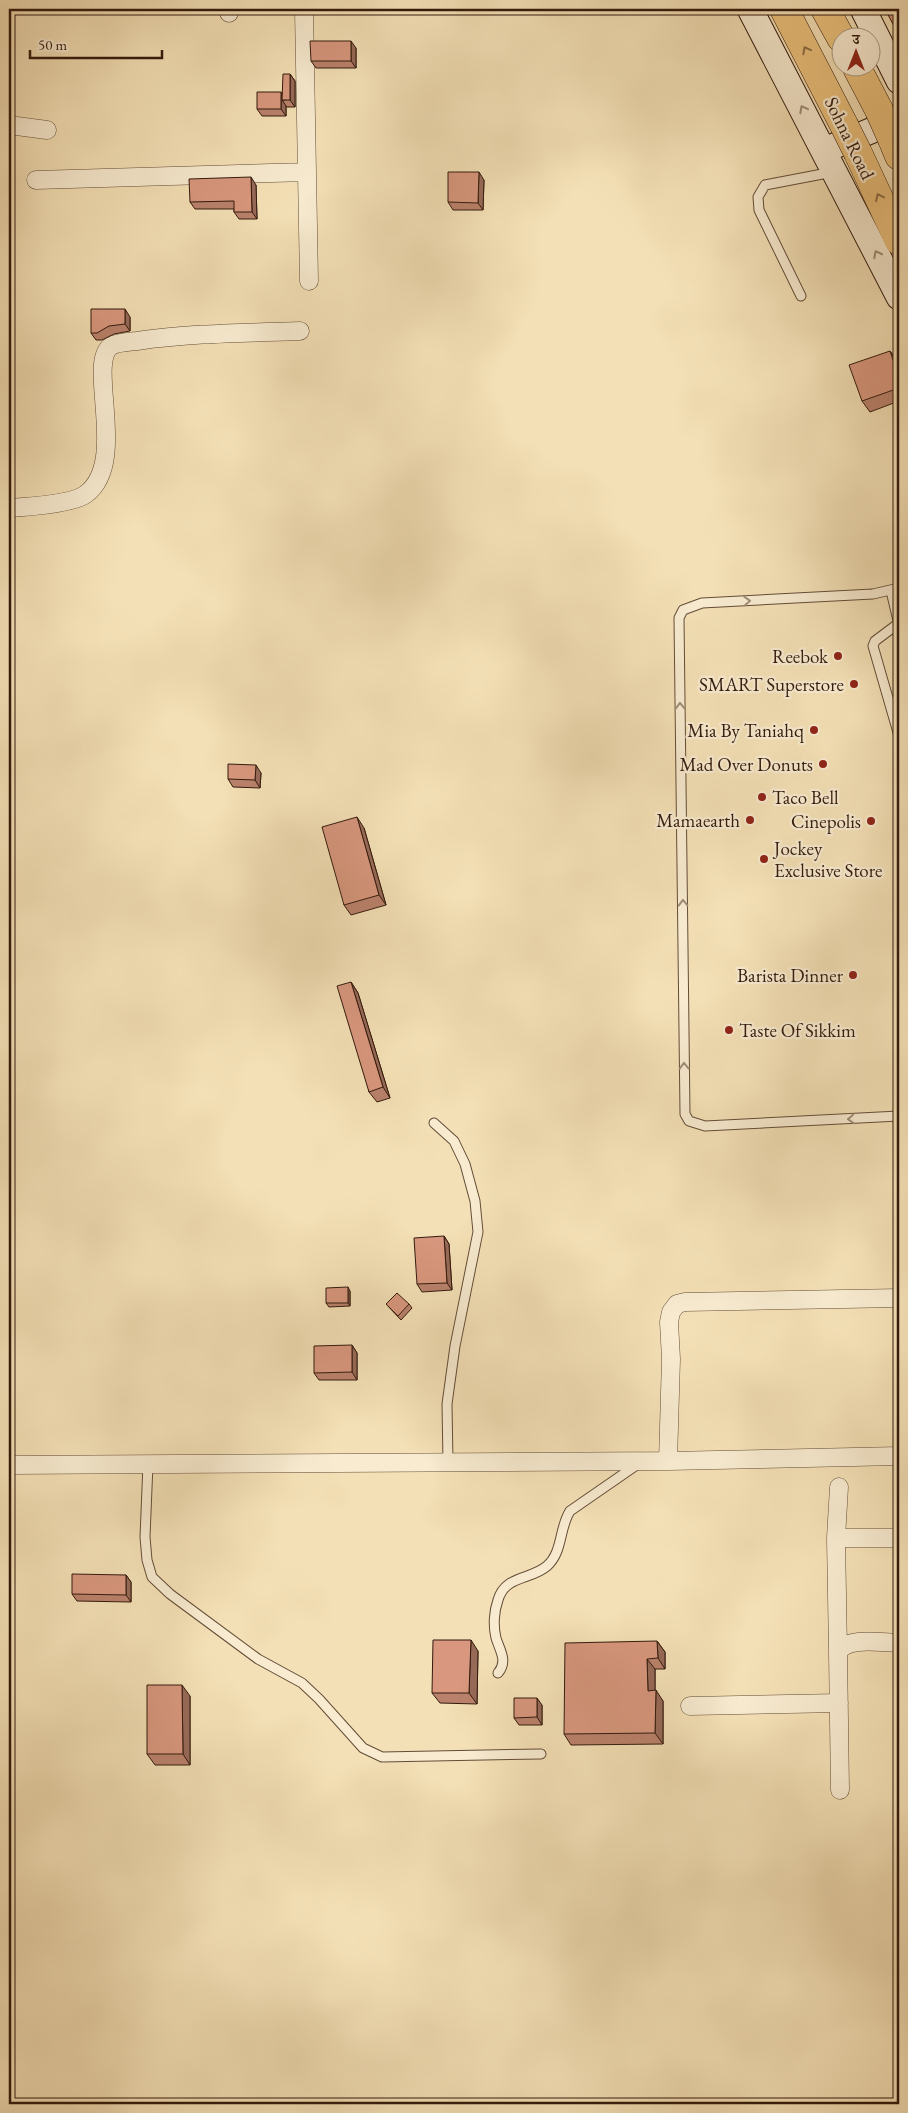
<svg xmlns="http://www.w3.org/2000/svg" width="908" height="2113" font-family="'EB Garamond','Noto Serif Devanagari',serif">
  <rect width="100%" height="100%" fill="#f4e0b6"/>
  <filter id="stains"><feTurbulence type="fractalNoise" baseFrequency=".004" numOctaves="4"/><feColorMatrix values="0 0 0 0 .2 0 0 0 0 .09 0 0 0 0 .02 0 0 0 .5 -.17"/></filter>
  <radialGradient id="worn" r=".72"><stop offset=".6" stop-color="#630" stop-opacity="0"/><stop offset="1" stop-color="#630" stop-opacity=".3"/></radialGradient>
  <g fill="none" stroke-linecap="round" stroke-linejoin="round">
    <g stroke="#634c37" stroke-width="11">
      <path id="lane" d="M801,296L759,210L758,197L765,185L833,172
        M899,588L873,594L702,603L683,610L679,618L685,1114L689,1121L705,1126L899,1116
        M891,591L899,625
        M899,623L875,641L873,646L899,736
        M434,1123L454,1141L465,1164L475,1201L478,1232L455,1346L447,1404L448,1462
        M148,1464L145,1537L147,1560L152,1577L170,1594L258,1659L302,1683L319,1699L363,1748L382,1757L541,1754
        M498,1673C508,1661 500,1651 496,1638C493,1626 494,1611 498,1600C505,1575 531,1580 547,1566C563,1552 559,1528 570,1511L638,1464"/>
    </g>
    <g stroke="#634c37" stroke-width="19">
      <path id="street" d="M229,9V13
        M304,9L309,281
        M9,125L47,130
        M36,180L307,172
        M9,508C26,507 73,504 86,494C129,462 86,363 111,346C118,342 129,342 137,341C191,333 246,333 300,331
        M668,1461L671,1359L669,1322L671,1312L677,1304L685,1302L899,1298
        M9,1465L668,1461L899,1456
        M836,1538H899
        M838,1652L836,1538L839,1487
        M690,1706L839,1703
        M840,1790L838,1652C848,1636 882,1643 899,1643"/>
    </g>
    <g stroke="#331a0d" stroke-width="27">
      <path id="secondary" d="M750,9L899,297
        M863,9L899,81
        M832,147L899,119"/>
    </g>
    <g stroke="#331a0d" stroke-width="29">
      <path id="highway" d="M784,9L844,125
        M825,9L841,38
        M857,68L879,110
        M892,139L899,156
        M858,153L899,241"/>
    </g>
    <use href="#lane" stroke="#f8ebd0" stroke-width="9"/>
    <use href="#street" stroke="#f8ebd0" stroke-width="18"/>
    <use href="#secondary" stroke="#f8ebd0" stroke-width="25"/>
    <use href="#highway" stroke="#eac07b" stroke-width="28"/>
    <g stroke="#331a0d" stroke-width="29" stroke-linecap="butt">
      <path id="highway-bridge" d="M879,110L892,139
        M844,125L858,153"/>
    </g>
    <use href="#highway-bridge" stroke="#eac07b" stroke-width="28"/>
  </g>
  <path fill="#ba826c" stroke="#331a0d" d="M882,9H899V33L888,14L886,15Z
    M356,48V68H316L311,61Z
    M290,74L295,81V107H287L286,106V116H262L257,109L282,94Z
    M484,180L483,210H453L448,202Z
    M256,185L257,219H239L234,212V209H195L190,202Z
    M130,317V331L114,334L102,340H96L91,333Z
    M890,351L898,362L899,366V401L870,412L862,401Z
    M261,773L260,788L233,787L228,779Z
    M364,828L386,905L351,915L344,905Z
    M351,982L358,993L390,1098L377,1102L369,1092Z
    M444,1236L449,1244L452,1290L422,1292L417,1284Z
    M350,1291V1306L329,1307L326,1303Z
    M386,1304H409L412,1308L401,1320Z
    M352,1345L357,1353V1380H319L314,1373Z
    M126,1575L131,1582V1602L77,1601L72,1594Z
    M657,1641L665,1652V1669H655V1691L663,1701V1744L571,1745L564,1734Z
    M478,1651L477,1704L440,1703L432,1693Z
    M190,1696V1765H155L147,1754Z
    M542,1705V1725H519L514,1718Z"/>
  <path fill="#976a58" stroke="#331a0d" d="M351,41L356,48V68L351,61Z
    M290,74L295,81V107L290,100Z
    M281,92L286,100H282L286,106V116L281,109Z
    M479,172L484,180L483,210L478,203Z
    M251,177L256,185L257,219L252,212Z
    M125,309L130,317V331L125,324Z
    M890,351L898,362L899,366V377Z
    M256,765L261,773L260,788L255,780Z
    M357,817L364,828L386,905L379,895Z
    M351,982L358,993L390,1098L383,1087Z
    M444,1236L449,1244L452,1290L447,1283Z
    M348,1287L350,1291V1306L348,1303Z
    M352,1345L357,1353V1380L352,1372Z
    M126,1575L131,1582V1602L126,1595Z
    M471,1640L478,1651L477,1704L469,1693Z
    M657,1641L665,1652V1669L658,1658Z
    M647,1659L655,1669V1701L648,1691Z
    M182,1685L190,1696V1765L183,1754Z
    M656,1690L663,1701V1744L655,1733Z
    M537,1698L542,1705V1725L537,1717Z"/>
  <path fill="#d8977e" stroke="#331a0d" d="M885,9H899V25L895,28Z
    M310,41H351V61H311Z
    M283,74H290V100H282Z
    M257,92H281V109H257Z
    M448,172H479L478,203L448,202Z
    M251,177L252,212H234V201L190,202L189,179Z
    M91,309H125V324L109,326L97,333H91Z
    M890,351L899,377V388L862,401L849,365Z
    M228,764L256,765L255,780L228,779Z
    M357,817L379,895L344,905L322,827Z
    M351,982L383,1087L369,1092L337,986Z
    M444,1236L447,1283L417,1284L414,1238Z
    M348,1287V1303H326V1288Z
    M397,1293L409,1304L398,1316L386,1304Z
    M352,1345V1372L314,1373V1346Z
    M72,1574L126,1575V1595L72,1594Z
    M433,1640H471L469,1693H432Z
    M657,1641L658,1658L647,1659L648,1691L656,1690L655,1733L564,1734L565,1643Z
    M147,1685H182L183,1754H147Z
    M514,1698H537V1717L514,1718Z"/>
  <defs><path id="oneway-chevron" d="M-2-3.5L2.5 0L-2 3.5" fill="none" stroke-width="1.6" stroke-linecap="round" stroke-linejoin="round" transform="scale(1.25)"/></defs>
  <g stroke="#8e6d44">
    <use href="#oneway-chevron" transform="translate(806 50) rotate(-118)"/>
    <use href="#oneway-chevron" transform="translate(879 197) rotate(-115)"/>
  </g>
  <g stroke="#9f8d78">
    <use href="#oneway-chevron" transform="translate(803 109) rotate(-118)"/>
    <use href="#oneway-chevron" transform="translate(877 254) rotate(-117)"/>
    <use href="#oneway-chevron" transform="translate(747 601) rotate(-3)"/>
    <use href="#oneway-chevron" transform="translate(680 706) rotate(-91)"/>
    <use href="#oneway-chevron" transform="translate(683 903) rotate(-91)"/>
    <use href="#oneway-chevron" transform="translate(684 1066) rotate(-91)"/>
    <use href="#oneway-chevron" transform="translate(851 1119) rotate(177)"/>
  </g>
  <g fill="#8f2418" stroke="#f8ebd0" stroke-width="2">
    <circle cx="838" cy="656" r="5"/>
    <circle cx="854" cy="684" r="5"/>
    <circle cx="814" cy="730" r="5"/>
    <circle cx="823" cy="764" r="5"/>
    <circle cx="762" cy="797" r="5"/>
    <circle cx="750" cy="820" r="5"/>
    <circle cx="871" cy="821" r="5"/>
    <circle cx="764" cy="859" r="5"/>
    <circle cx="853" cy="975" r="5"/>
    <circle cx="729" cy="1030" r="5"/>
  </g>
  <g text-anchor="middle" stroke-width="4.5" stroke-linejoin="round" paint-order="stroke">
    <g font-size="19" fill="#331a0d" stroke="#f8ebd0">
      <text transform="translate(850 138) rotate(64)" y="7">Sohna Road</text>
    </g>
    <g font-size="19" fill="#331a0d" stroke="#f8ebd0" text-anchor="end">
      <text x="828" y="663">Reebok</text>
      <text x="844" y="691">SMART Superstore</text>
      <text x="804" y="737">Mia By Taniahq</text>
      <text x="813" y="771">Mad Over Donuts</text>
      <text x="772" y="804" text-anchor="start">Taco Bell</text>
      <text x="740" y="827">Mamaearth</text>
      <text x="861" y="828">Cinepolis</text>
      <text x="774" y="855" text-anchor="start">Jockey<tspan x="774" dy="22">Exclusive Store</tspan></text>
      <text x="843" y="982">Barista Dinner</text>
      <text x="739" y="1037" text-anchor="start">Taste Of Sikkim</text>
    </g>
  </g>
  <rect width="908" height="2113" fill="none" stroke="#f4e0b6" stroke-width="30"/>
  <rect x="10" y="10" width="888" height="2093" fill="none" stroke="#331a0d" stroke-width="2.5"/>
  <rect x="15" y="15" width="878" height="2083" fill="none" stroke="#331a0d"/>
  <g transform="translate(856 52)"><circle r="24" fill="#f8ebd0" stroke="#a99782"/>
  <path d="M0-4L9 19L0 12L-9 19Z" fill="#8f2418"/>
  <text y="-8" font-size="14" font-weight="bold" text-anchor="middle" fill="#331a0d">उ</text>
  </g>
  <path d="M30 50v8h132v-8" fill="none" stroke="#331a0d" stroke-width="2.5"/>
  <text x="38" y="50" font-size="15" fill="#331a0d" stroke="#f8ebd0" stroke-width="4" paint-order="stroke">50 m</text>
  <rect width="100%" height="100%" filter="url(#stains)"/>
  <rect width="100%" height="100%" fill="url(#worn)"/>
</svg>
